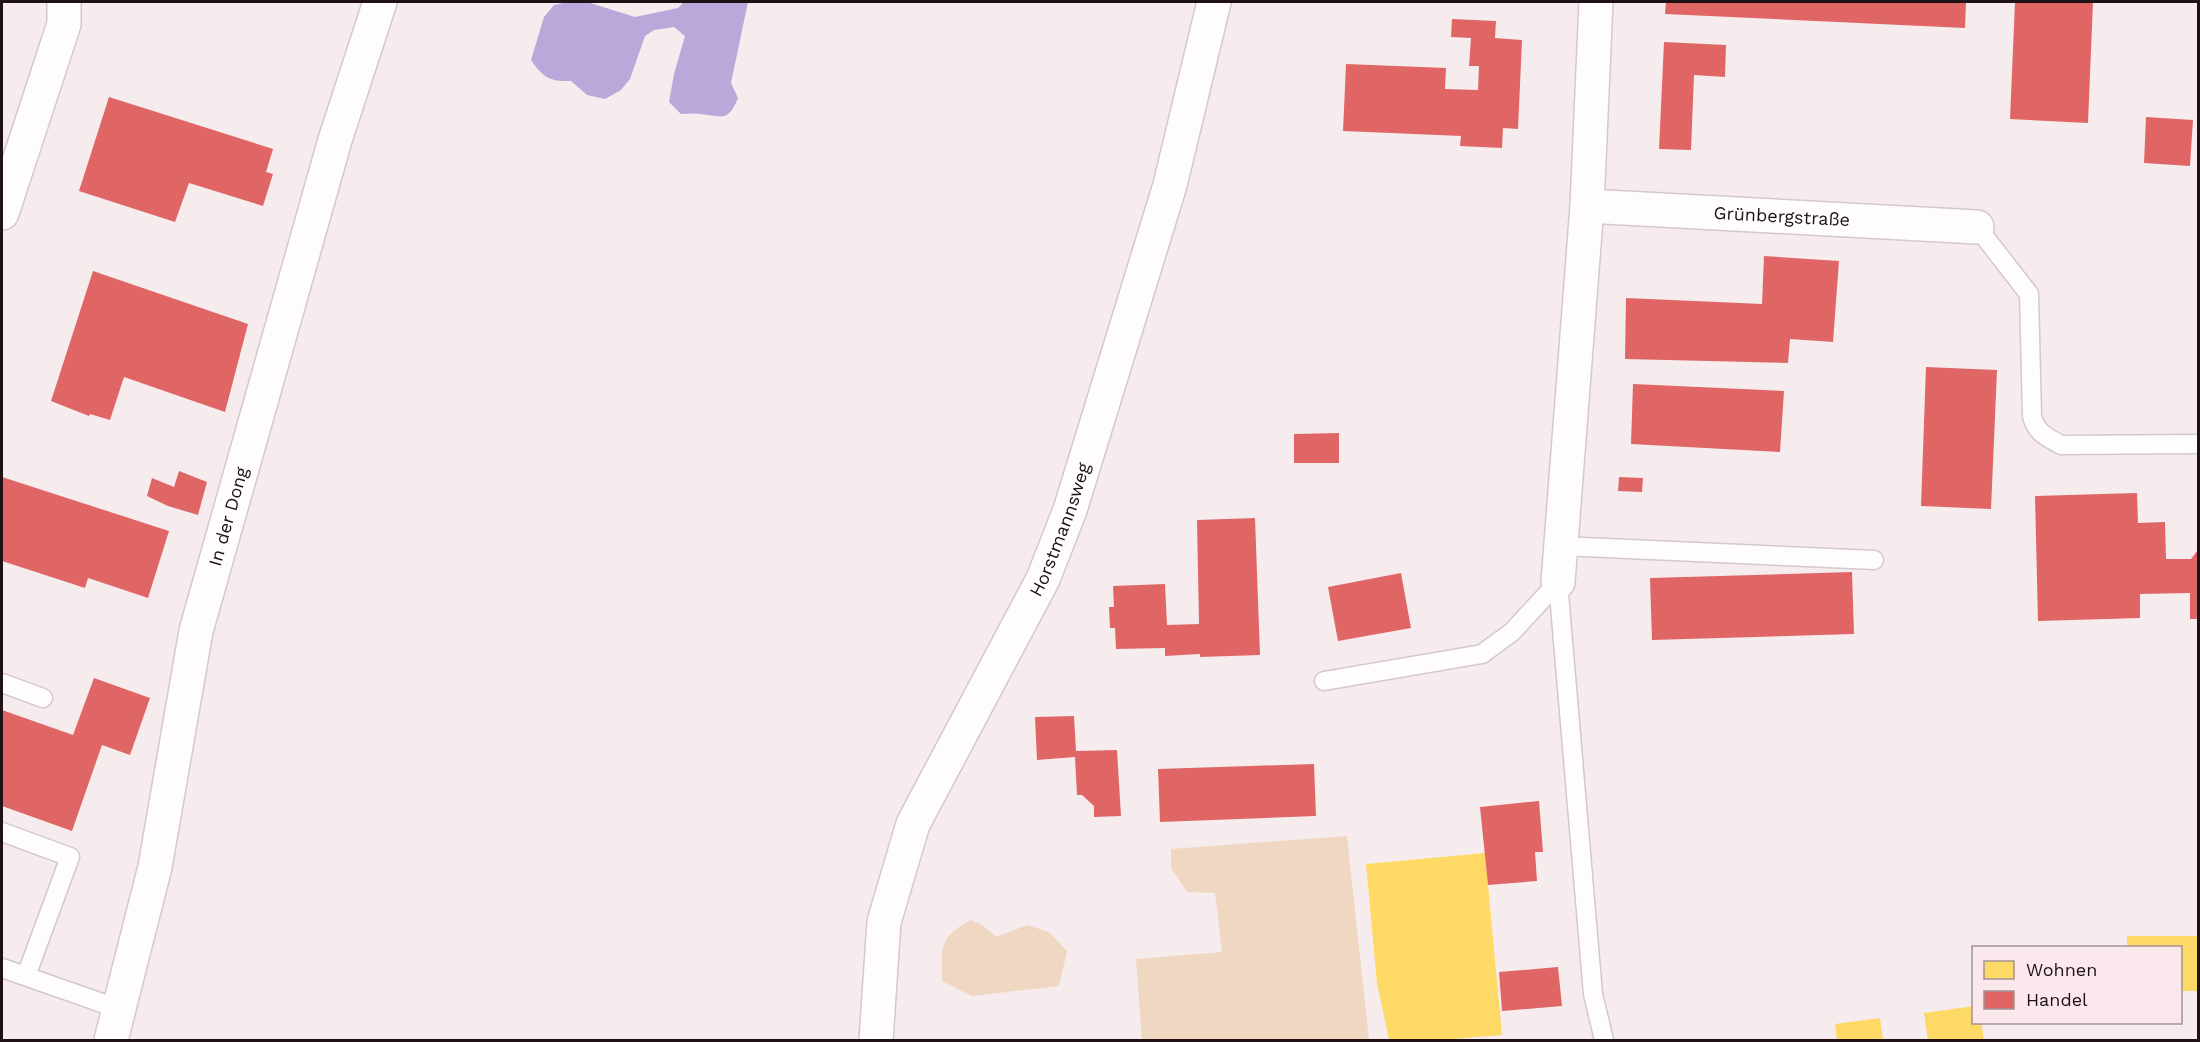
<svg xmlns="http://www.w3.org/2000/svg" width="2200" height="1042" font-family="'Work Sans',sans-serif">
  <rect width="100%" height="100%" fill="#f6ecee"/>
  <path fill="#f0d7c1" d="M1347,836L1369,1040H1142L1136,959L1222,952L1215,893L1187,892L1171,868V849Z
    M971,920L982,925L996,937L1027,925L1049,932L1067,951L1059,986L972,996L942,981C942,946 938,938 971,920Z"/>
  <path fill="#baa8db" d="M568,2H587L635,17L678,8L684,2H748L731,83L738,98C728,123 721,116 700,114C694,113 687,114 681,114L669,102L674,74L685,36L674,27L654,30L645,36L630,79L621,90L605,99L587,95L571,81C549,82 543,77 531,60L544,17L554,5Z"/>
  <path fill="#ffd966" d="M1485,853L1502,1035L1441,1040H1389L1377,983L1366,864Z
    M2127,936H2198V991H2180V948H2127Z
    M1974,1006V1022H1981L1984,1040H1928L1924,1013Z
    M1880,1018L1883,1040H1837L1835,1024Z"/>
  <path fill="#e06666" d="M1666,2H1966L1965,28L1665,14Z
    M2015,2H2093L2088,123L2010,119Z
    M1452,19L1496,21L1495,38L1522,40L1518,129L1503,128L1502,148L1460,146L1461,136L1343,131L1346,64L1446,68L1445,89L1478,90L1479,66H1469L1471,38L1451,37Z
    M1664,42L1726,45L1725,77L1694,75L1691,150L1659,149Z
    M109,97L273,149L266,172L273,174L263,206L189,183L175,222L79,191Z
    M2146,117L2193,120L2190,166L2144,163Z
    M1764,256L1839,261L1833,342L1790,339L1788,363L1625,359L1626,298L1762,304Z
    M93,271L248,324L225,412L124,377L110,420L90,414L89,416L51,401Z
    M1926,367L1997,370L1991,509L1921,506Z
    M1633,384L1784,391L1780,452L1631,444Z
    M1339,433V463H1294V434Z
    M179,471L207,482L198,515L168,506L147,496L152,478L174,487Z
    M2,477L169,531L148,598L88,578L85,588L2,561Z
    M1619,477L1643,478L1642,492L1618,491Z
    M2137,493L2138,523L2165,522L2166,559H2191L2198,550V619H2190V593L2140,594V618L2038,621L2035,496Z
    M1255,518L1260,655L1200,657V654L1165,656V648L1116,649L1115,628H1110L1109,607H1114L1113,586L1165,584L1167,625L1199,624L1197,520Z
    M1852,572L1854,634L1652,640L1650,578Z
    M1401,573L1411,628L1338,641L1328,587Z
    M94,678L150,698L130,755L102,745L72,831L2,806V710L73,735Z
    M1074,716L1076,751L1117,750L1121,816L1094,817V806L1082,795H1077L1075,757L1037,760L1035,717Z
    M1314,764L1316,816L1160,822L1158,769Z
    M1539,801L1543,852H1535L1537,881L1488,885L1480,807Z
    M1558,967L1562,1006L1502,1011L1499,972Z"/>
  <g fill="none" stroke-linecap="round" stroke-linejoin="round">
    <g stroke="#d5c8cb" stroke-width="21">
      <path id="lane" d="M1977,227L2029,294L2032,416C2036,433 2047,437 2061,445L2198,444
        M1561,546L1874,560
        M1558,582L1593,994L1604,1040
        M1324,681L1482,654L1512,632L1558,582
        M2,683L43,698
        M2,832L70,857L26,976
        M2,968L119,1009"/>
    </g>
    <g stroke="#d5c8cb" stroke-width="36">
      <g id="street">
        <path id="s1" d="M1587,206L1977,227"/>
        <path d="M2,213L64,24V2"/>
        <path d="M1558,582L1587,206L1596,2"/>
        <path id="s2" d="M111,1040L155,867L196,631L335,140L380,2"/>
        <path id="s3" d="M876,1040L884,922L913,824L1043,579L1070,510L1170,185L1214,2"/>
      </g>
    </g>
    <use href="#lane" stroke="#fefcfc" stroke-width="18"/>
    <use href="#street" stroke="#fefcfc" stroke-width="33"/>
  </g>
  <g text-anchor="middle" stroke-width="6" stroke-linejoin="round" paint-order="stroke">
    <g font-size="18" fill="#1f1115" stroke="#fae8ec">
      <text dy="6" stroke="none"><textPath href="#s1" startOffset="195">Grünbergstraße</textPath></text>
      <text dy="6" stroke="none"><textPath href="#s2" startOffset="537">In der Dong</textPath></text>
      <text dy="6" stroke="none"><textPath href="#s3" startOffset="550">Horstmannsweg</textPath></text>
    </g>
  </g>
  <rect width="2200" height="1042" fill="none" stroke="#1f1115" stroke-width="6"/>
  <rect x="1972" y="946" width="210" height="78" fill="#fae8ec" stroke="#a29296" stroke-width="1.5"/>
  <rect x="1984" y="961" width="30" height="18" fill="#ffd966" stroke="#a29296" stroke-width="1.5"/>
  <text x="2026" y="976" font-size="18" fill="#1f1115">Wohnen</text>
  <rect x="1984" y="991" width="30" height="18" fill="#e06666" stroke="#a29296" stroke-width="1.5"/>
  <text x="2026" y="1006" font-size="18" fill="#1f1115">Handel</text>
</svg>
